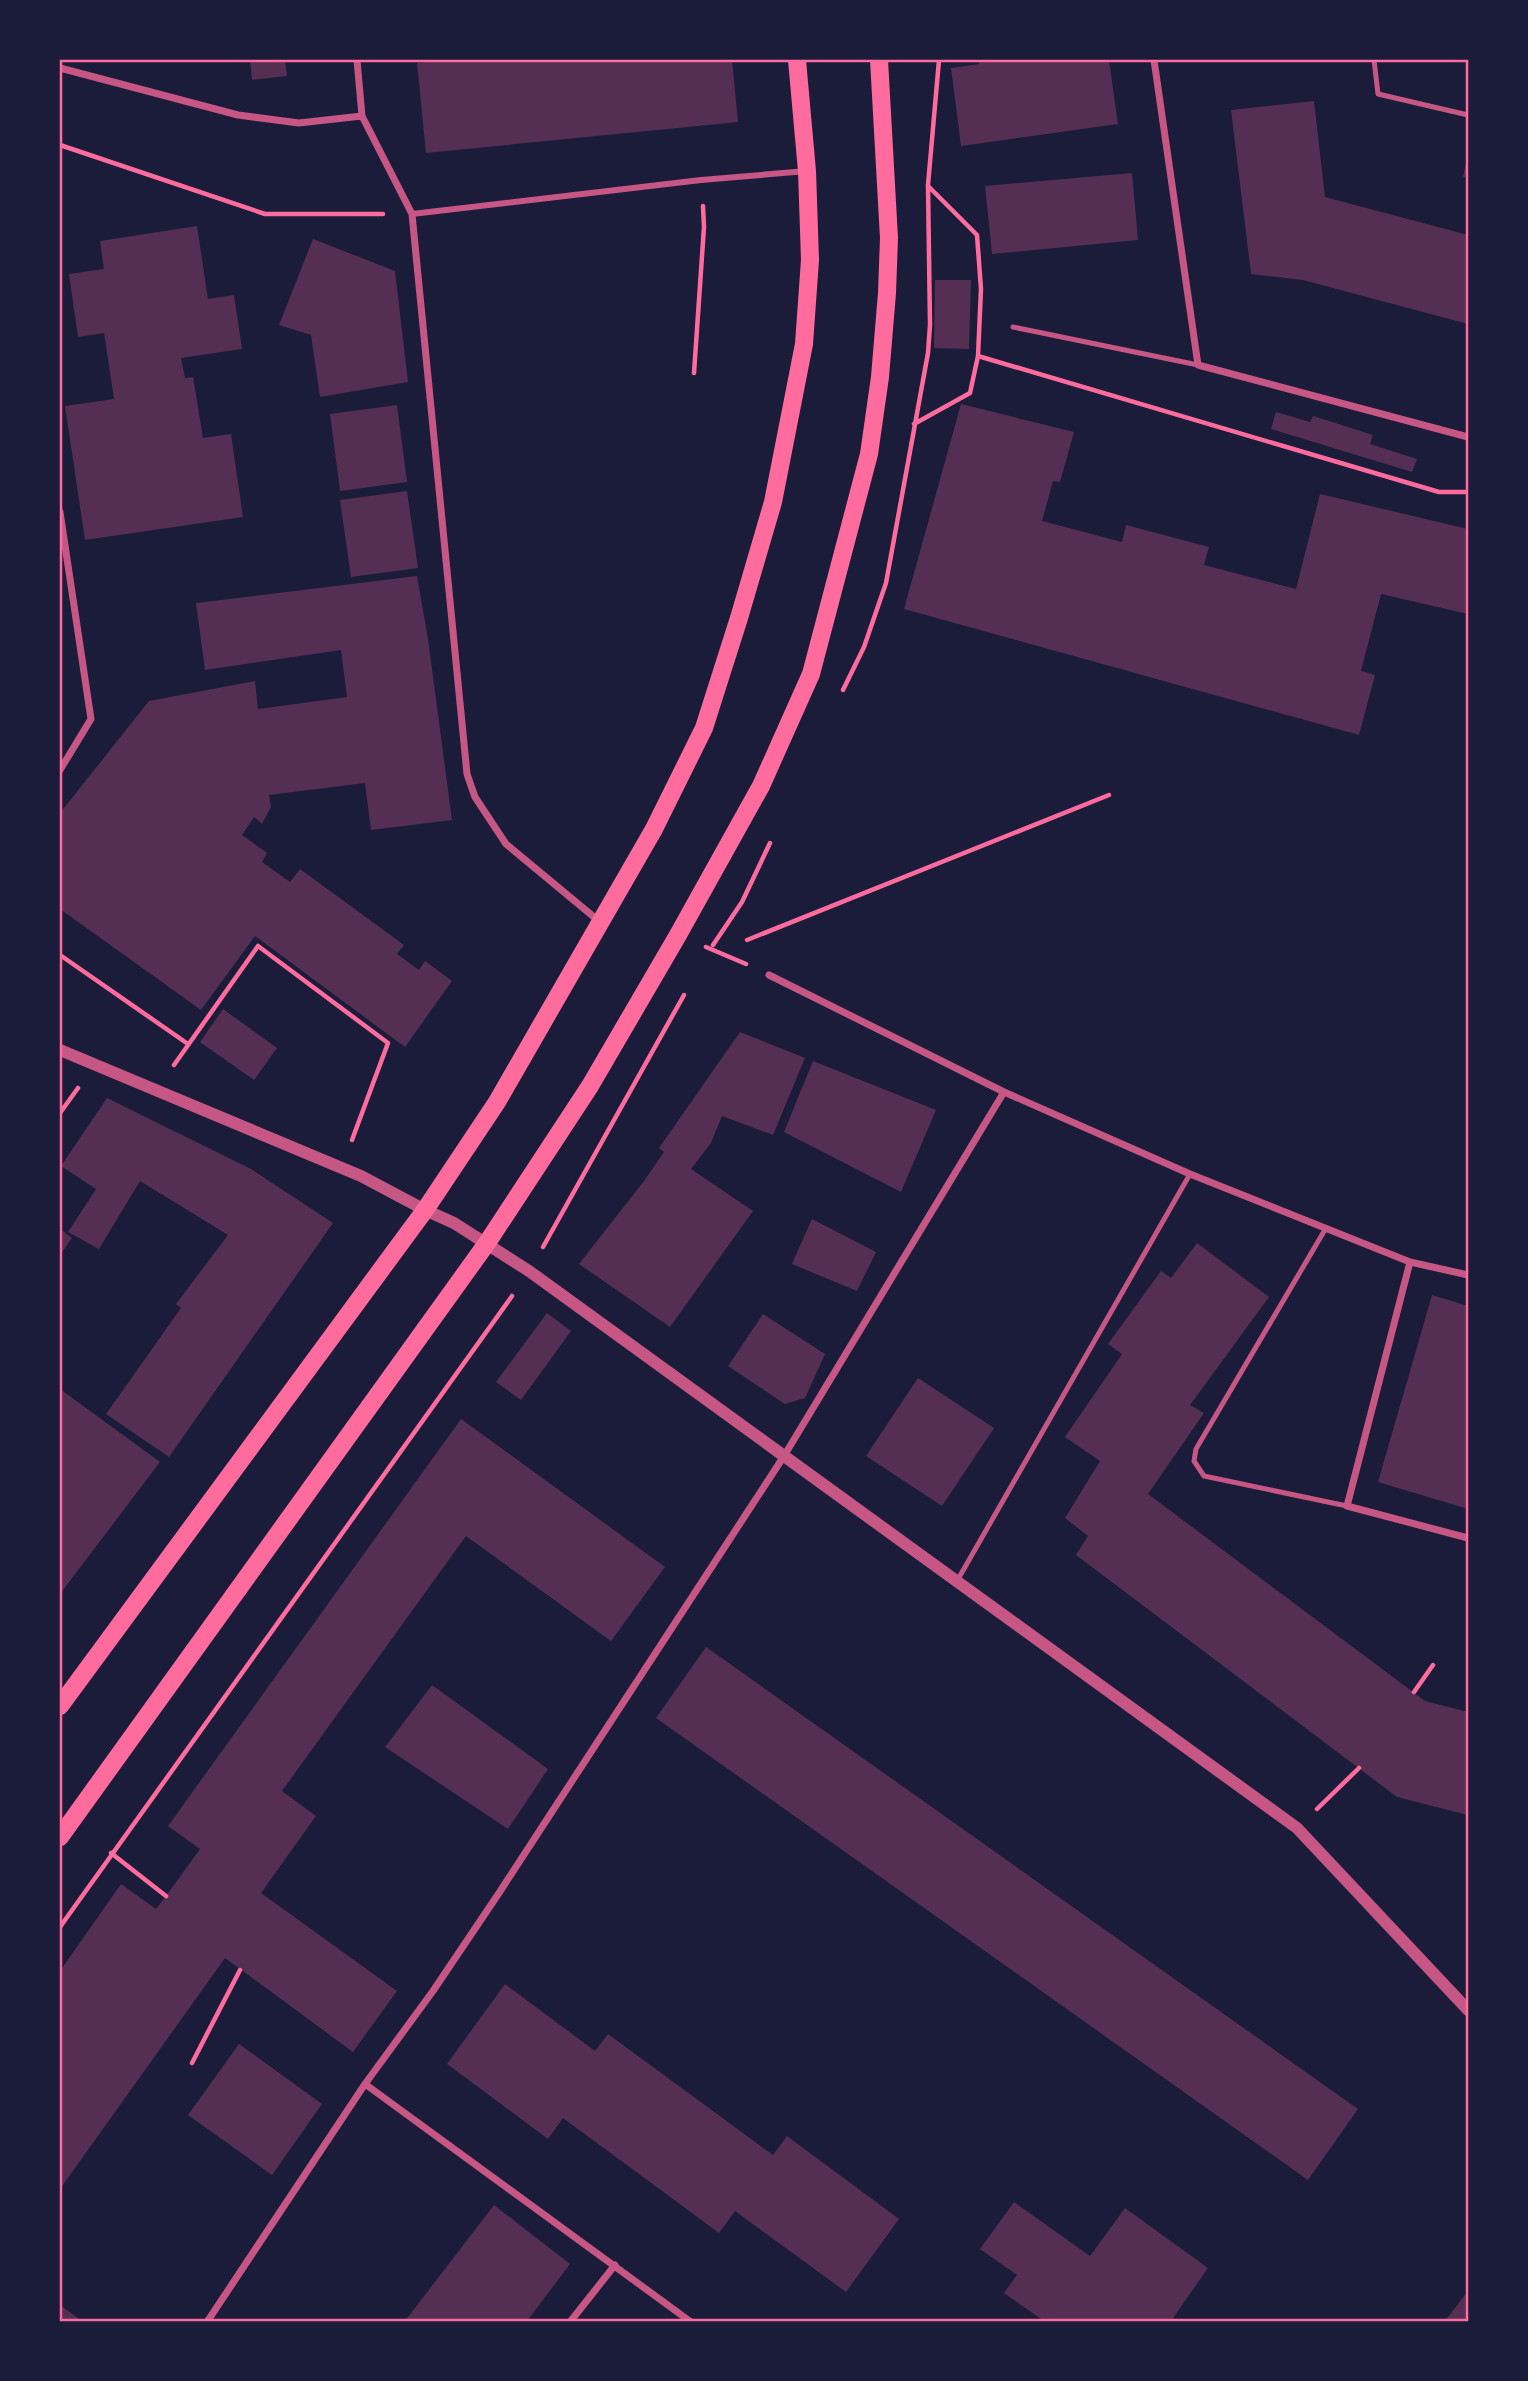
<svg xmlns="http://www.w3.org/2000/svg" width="1528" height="2381" font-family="Montserrat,sans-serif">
  <rect width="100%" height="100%" fill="#1b1b3a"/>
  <path fill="#542f53" d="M250,60H285L287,76L252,80Z
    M433,60H732L738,122L426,153L417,63L433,61Z
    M979,60H1109L1118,124L961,146L951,68L979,64Z
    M1314,101L1325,197L1468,235V324L1303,280L1251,274L1231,110Z
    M1467,158H1468V178L1463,177Z
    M1132,173L1138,240L992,254L985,186Z
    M197,226L208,299L234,295L242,349L181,358L185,378L193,377L203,438L231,434L243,517L85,540L65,406L114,399L104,333L78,337L69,274L104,269L100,241Z
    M313,239L395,271L408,382L320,397L311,335L279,325Z
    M935,280H971L969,349L934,348Z
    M961,404L1074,432L1060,482L1053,481L1042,521L1122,542L1126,525L1209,547L1204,565L1296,589L1320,494L1468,529V614L1381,594L1361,671L1375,675L1359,735L904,609Z
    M397,405L407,482L340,491L330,414Z
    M1276,412L1310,422L1313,416L1373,435L1370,444L1417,459L1412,472L1271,429Z
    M407,491L418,568L351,577L340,500Z
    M417,576L428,639L452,820L371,830L365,783L269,795L271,807L262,824L254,817L242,835L267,853L262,862L290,882L300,869L404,945L397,954L419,970L425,961L452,981L405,1047L255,936L201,1010L60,909V813L149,701L255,681L258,709L347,697L341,650L205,670L196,603Z
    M223,1009L277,1048L254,1080L200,1042Z
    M740,1032L805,1058L773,1135L722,1116L711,1143L691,1169L753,1211L670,1327L579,1264L644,1181L664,1152L659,1148Z
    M813,1061L936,1110L901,1192L784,1132Z
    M107,1098L251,1169L333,1223L169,1457L106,1414L181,1308L176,1304L228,1235L140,1181L99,1249L68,1232L96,1189L61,1166Z
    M812,1219L876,1252L857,1291L792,1264Z
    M60,1229L72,1238L60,1255Z
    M1197,1243L1269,1297L1190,1405L1204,1413L1148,1494L1425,1701L1468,1712V1815L1397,1797L1076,1555L1088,1536L1065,1518L1100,1461L1065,1437L1122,1354L1108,1344L1161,1271L1171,1278Z
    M1432,1295L1468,1306V1509L1378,1482Z
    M547,1313L571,1331L521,1400L496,1382Z
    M763,1314L825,1354L805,1398L785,1404L728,1366Z
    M918,1378L994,1428L942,1506L866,1456Z
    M60,1389L160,1462L60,1594Z
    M461,1419L665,1567L611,1641L466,1536L282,1791L316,1816L261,1893L397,1991L353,2052L225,1958L60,2189V1971L121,1884L156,1909L166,1896L200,1849L168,1826Z
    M706,1647L1358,2109L1308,2180L656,1718Z
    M432,1685L548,1769L508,1829L385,1747Z
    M505,1984L595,2051L608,2034L773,2155L787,2136L899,2219L846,2292L735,2211L719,2233L563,2118L548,2139L447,2064Z
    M239,2044L322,2104L272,2175L188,2115Z
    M1014,2202L1090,2256L1125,2208L1208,2268L1173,2318L1178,2321H1044L1004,2293L1017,2275L980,2249Z
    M494,2205L570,2264L527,2321H405Z
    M1468,2291V2321H1445Z
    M60,2305L82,2321H60Z"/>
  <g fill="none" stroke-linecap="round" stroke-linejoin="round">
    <path stroke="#ff6b9d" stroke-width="4.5" d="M60,145L265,214H383
      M978,356L1439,492H1468
      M694,373L704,227L703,206
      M914,424L970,393L978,356L981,289L977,235L928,186
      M843,690L864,647L886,583L928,353L930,325L928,185L939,60
      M747,940L1109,795
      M713,945L742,902L770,843
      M706,947L746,964
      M60,955L188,1044
      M174,1065L258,946L388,1043L352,1140
      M60,1113L78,1088
      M543,1247L684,995
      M1414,1692L1433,1665
      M1317,1809L1359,1768
      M111,1853L166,1896
      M60,1927L512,1296
      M192,2063L240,1970"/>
    <path stroke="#c65784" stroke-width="5" d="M1374,60L1378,94L1468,115
      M1013,327L1198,365
      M1326,1228L1196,1449L1194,1461L1204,1476L1347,1506
      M957,1581L1190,1174"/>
    <path stroke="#c65784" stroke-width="6" d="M412,214L701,180L807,171"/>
    <path stroke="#c65784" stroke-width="7" d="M357,60L362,116L412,214L467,774L475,797L506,844L600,922
      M1154,60L1198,365L1468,437
      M60,68L238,115L299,123L362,116
      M60,512L91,719L60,770
      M769,975L1004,1092L1190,1174L1410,1262L1468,1275
      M1410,1262L1347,1506L1468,1538
      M365,2084L691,2322
      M207,2322L365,2084L433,1991L499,1893L784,1456L1004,1092
      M570,2322L615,2265"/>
    <path stroke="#c65784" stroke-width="12" d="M60,1050L361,1176L425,1210L454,1223L529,1271L1297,1828L1468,2010"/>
    <path stroke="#ff6b9d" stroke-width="18" d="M60,1706L425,1210L497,1102L654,829L704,728L739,618L773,502L804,344L810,260L807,171L797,60
      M60,1837L487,1243L590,1086L678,935L761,786L811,674L869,454L880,377L887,293L889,238L879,60"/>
  </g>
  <rect width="1528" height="2381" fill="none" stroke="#1b1b3a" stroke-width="122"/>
  <rect x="61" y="61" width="1406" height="2259" fill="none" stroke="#ff6b9d" stroke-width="2.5"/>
</svg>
